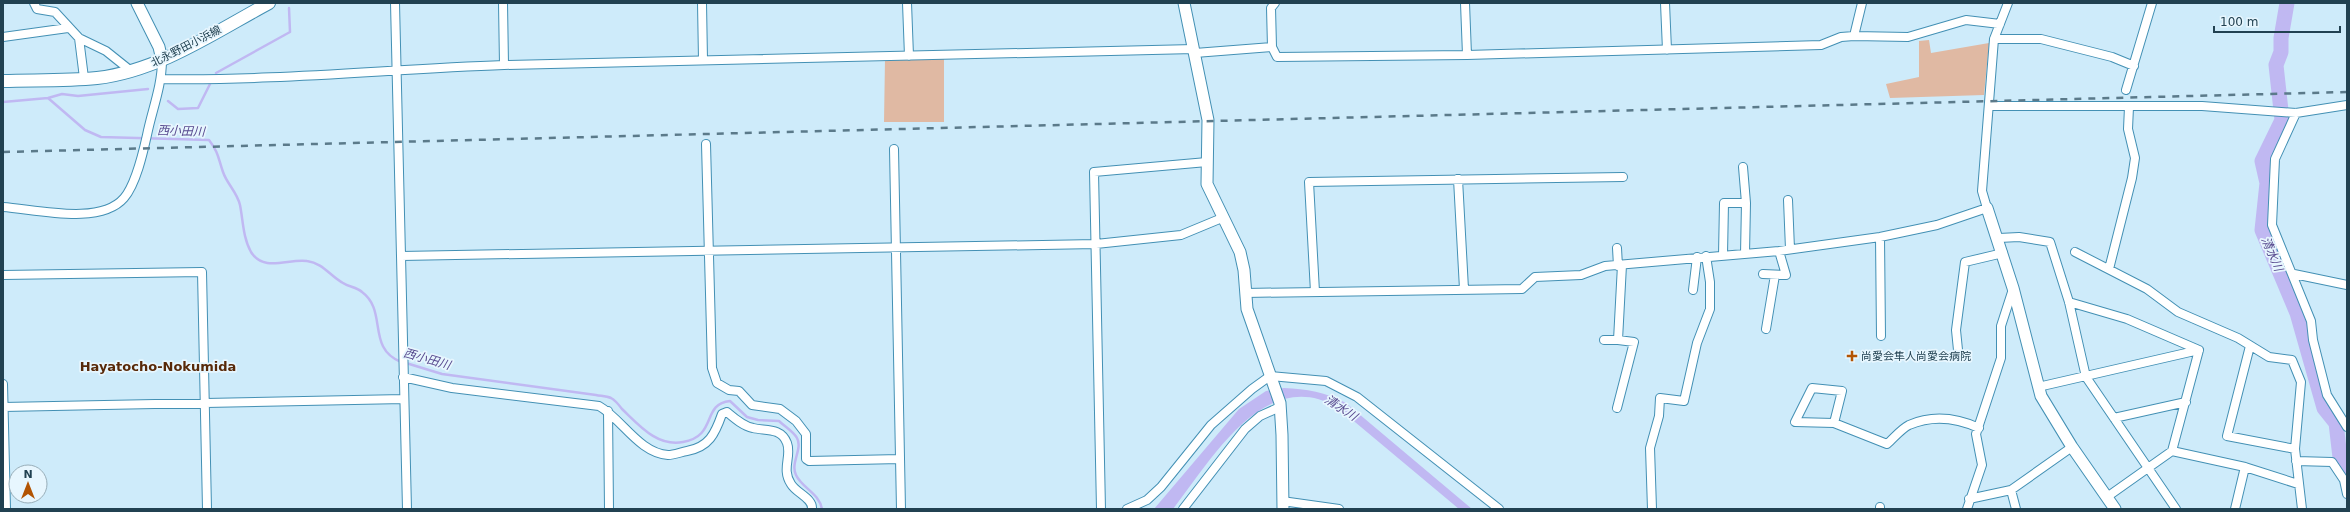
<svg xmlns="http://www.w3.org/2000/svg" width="2350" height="512" font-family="'DejaVu Sans','Noto Sans JP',sans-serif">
  <rect width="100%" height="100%" fill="#ceebfa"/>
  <path fill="#e0b9a3" d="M1929,40L1931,53L1989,43L1984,95L1890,98L1886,84L1919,77V41Z
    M885,59H944V122H884Z"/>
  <path fill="#c0b8f2" d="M1284,388C1306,389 1326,392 1346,403L1472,509H1459L1337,407C1264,365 1210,462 1173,509H1154L1239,409L1266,391Z"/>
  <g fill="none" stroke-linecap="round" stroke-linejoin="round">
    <path stroke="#c0b8f2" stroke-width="2.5" d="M216,73L290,32L289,8
      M48,98L85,130L101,137L209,140C219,153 218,158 223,172C227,184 237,192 240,205C243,220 243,238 251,252C264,273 289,258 307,261C323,263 330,276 343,283C349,287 357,287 362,292C388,311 366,348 401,362
      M168,101L178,109L198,108L211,82
      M3,102L48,98L62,94L78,96L148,89
      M406,363L442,374L596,395C600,396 606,396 611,398C615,400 619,405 622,409C639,425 657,447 683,442C718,436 701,404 730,401L747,417L758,420L779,421C784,426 794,432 797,438C803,449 790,463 796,475C802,488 819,493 822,509"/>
    <path stroke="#c0b8f2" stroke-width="15" d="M2287,3L2281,38V52L2276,65L2282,120L2262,161L2267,183L2262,230L2297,313L2324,408L2336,423L2341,466L2347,475"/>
    <g stroke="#4390b4" stroke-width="10">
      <path id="minor" d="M34,3L37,9L55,12L79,38L106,51L131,71
        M395,3L407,509
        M503,3L504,65
        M702,3L703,60
        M907,3L909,56
        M1275,3L1271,8L1272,47L1277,57L1467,55L1821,45L1841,37L1854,36L1908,37L1966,20L2000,24
        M1465,3L1467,55
        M1665,3L1667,50
        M1854,36L1862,3
        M3,37L68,28
        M79,38L84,78
        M1994,39H2041L2112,57L2134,66
        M1195,53L1272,47
        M161,79C276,81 390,69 504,65L1194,49
        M2126,90L2152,3
        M1989,106H2202L2296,113L2347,105
        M2296,113L2275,159L2272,225L2311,321L2313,340L2327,395L2347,427
        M706,144L712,368L717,383L729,390L739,391L752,405L780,409L796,421L806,434V459L809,461L900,459
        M894,149L901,509
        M1743,167L1746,203L1745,254
        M1458,179L1464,289
        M1788,200L1790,249
        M3,207C35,209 100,226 124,198C136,184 143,153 147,135C152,110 162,86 162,60
        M1880,237L1881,336
        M1999,238L2019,237L2050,242L2069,302L2086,377L2176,509
        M1617,248L1618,266
        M2075,252L2147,289L2178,312L2238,338L2269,357L2292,360L2301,382L2295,449L2302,509
        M1723,255L1724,203H1746
        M401,256L1096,244L1181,235L1222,218
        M2109,269L2132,178L2135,158L2128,129L2129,107
        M1763,274L1786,275L1779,251
        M2294,274L2347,285
        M3,275L202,272L207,509
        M1693,290L1697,257
        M1315,292L1309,182L1623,177
        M1245,293L1522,289L1535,277L1581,275L1605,266L1779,251L1880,237L1937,225L1987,208L1982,191L1994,39L2008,3
        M2069,302L2127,319L2199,350L2172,451L2107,497
        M1766,329L1775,275
        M1604,340H1618
        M2250,346L2227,436L2295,449
        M1958,350L1956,330L1965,262L2003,253
        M403,377L452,388L599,406C622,419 639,453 668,455C674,455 681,452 687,451C709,447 715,434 722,414L727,412C734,418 743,426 753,428C765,431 781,427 787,443C792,456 781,469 791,484C796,493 813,498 812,509
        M3,384L6,509
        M2038,387L2199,350
        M3,407L404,399
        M1617,408L1634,342L1618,340L1622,265
        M608,411L609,509
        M2114,418L2186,402
        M1834,423L1842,391L1812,388L1795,422L1834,423L1887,444C1894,438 1901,429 1909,425C1932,415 1957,418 1979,428
        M2172,451L2245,467L2298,484
        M2296,461L2332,462L2344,480L2347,494
        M2011,490L2016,509
        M1969,499L2011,490L2072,447
        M1282,501L1339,509
        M1880,507V509
        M1101,509L1094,172L1207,162
        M1127,509L1147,500L1161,487L1211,425L1252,389L1270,376L1326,381L1357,397L1499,509
        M1183,509L1245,429L1260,416L1280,407
        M1652,509L1650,448L1659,416L1660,398L1684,401L1697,343L1710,309V282L1706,256
        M1967,509L1982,465L1976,434L2001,358V326L2013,289
        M2235,509L2245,467"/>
    </g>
    <g stroke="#4390b4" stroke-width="13">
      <path id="tertiary" d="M137,3L159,47L162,60
        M1184,3L1208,120L1207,184L1240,252L1244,270L1247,309L1280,403L1282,435L1283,509
        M1987,208L2013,288L2041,396L2072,447L2115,509"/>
    </g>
    <g stroke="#4390b4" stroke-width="14">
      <path id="secondary" d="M3,81C34,80 66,81 97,78C159,71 215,32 269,3"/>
    </g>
    <use href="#minor" stroke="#fff" stroke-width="8"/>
    <use href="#tertiary" stroke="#fff" stroke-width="11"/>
    <use href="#secondary" stroke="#fff" stroke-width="12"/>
    <path stroke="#5b7a8a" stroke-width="2.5" stroke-dasharray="7 7" stroke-linecap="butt" d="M3,152L2347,92"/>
  </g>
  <path fill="#b25403" stroke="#e7f6fe" stroke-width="1.5" d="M1850 350h4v4h4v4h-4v4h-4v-4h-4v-4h4z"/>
  <g text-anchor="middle" stroke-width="3.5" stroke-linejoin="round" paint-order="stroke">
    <g font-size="11" fill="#214151" stroke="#e7f6fe">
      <text transform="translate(186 46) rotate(-27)" y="4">北永野田小浜線</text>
    </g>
    <g font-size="11" fill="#214151" stroke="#e7f6fe" text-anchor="start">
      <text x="1861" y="360">尚愛会隼人尚愛会病院</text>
    </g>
    <g font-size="12" font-style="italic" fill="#56488e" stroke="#e7f6fe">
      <text transform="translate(181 131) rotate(2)" y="4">西小田川</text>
      <text transform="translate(2272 254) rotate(67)" y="4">清水川</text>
      <text transform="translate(427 359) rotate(16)" y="4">西小田川</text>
      <text transform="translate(1341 408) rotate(33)" y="4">清水川</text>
    </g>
    <g font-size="13" font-weight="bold" fill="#582909" stroke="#e7f6fe">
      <text x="158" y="371">Hayatocho-Nokumida</text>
    </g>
  </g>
  <rect width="2350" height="512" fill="none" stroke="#214151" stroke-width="8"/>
  <g transform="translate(28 484)"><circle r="19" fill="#e7f6fe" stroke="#98aeb9"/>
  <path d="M0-3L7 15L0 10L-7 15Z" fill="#b25403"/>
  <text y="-6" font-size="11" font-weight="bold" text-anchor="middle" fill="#214151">N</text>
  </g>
  <path d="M2214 26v6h126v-6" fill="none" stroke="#214151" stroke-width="2"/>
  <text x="2220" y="26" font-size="12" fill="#214151" stroke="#e7f6fe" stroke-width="3" paint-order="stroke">100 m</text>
</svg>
